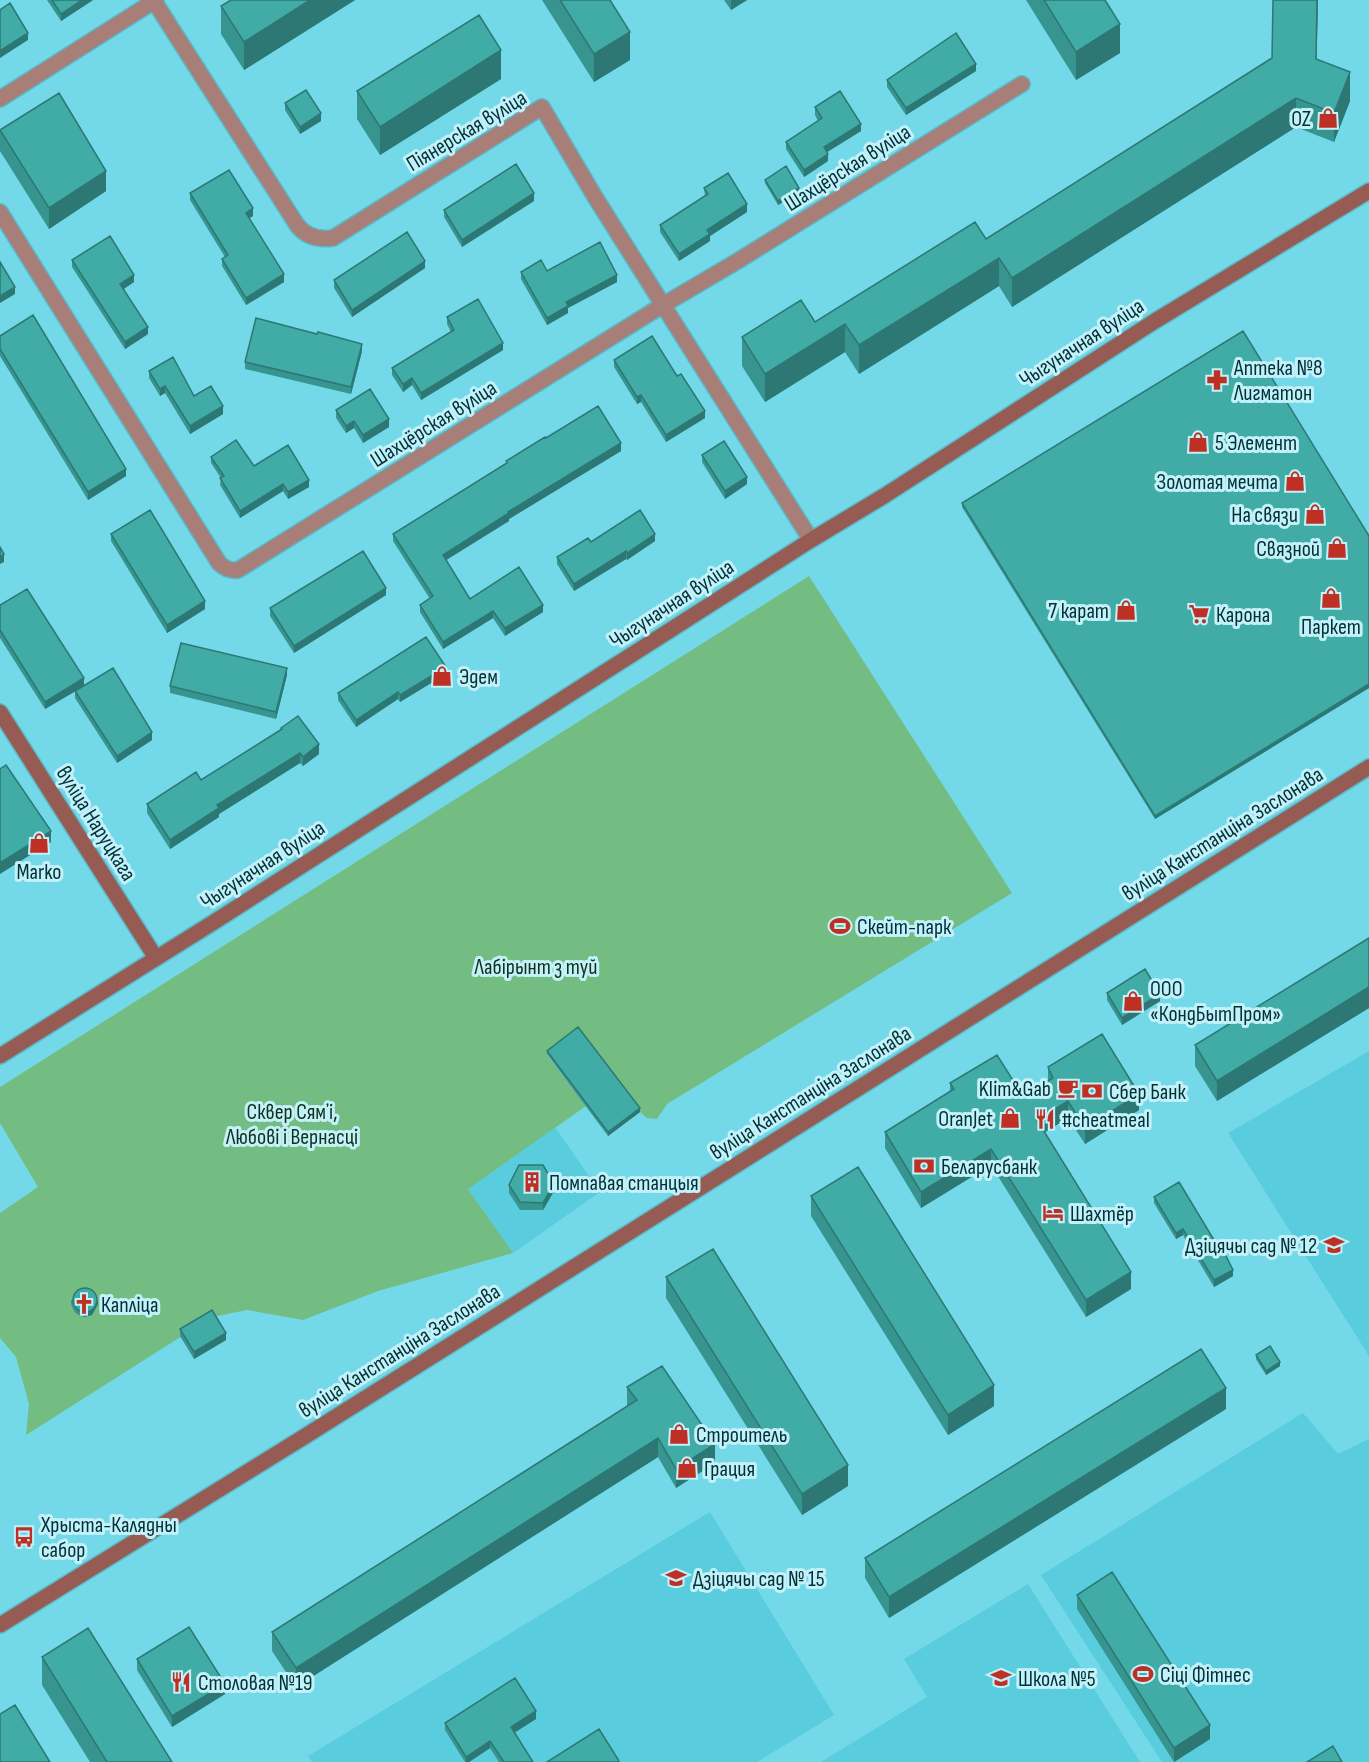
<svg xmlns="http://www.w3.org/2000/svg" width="1369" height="1762" font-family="'Sofia Sans Condensed',sans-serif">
  <rect width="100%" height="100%" fill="#73d9e9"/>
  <path fill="#59ccdd" d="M1369,1051V1356L1228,1133Z
    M555,1127L600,1192L513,1253L468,1189Z
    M1303,1413L1338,1454L1369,1439V1762H1162L1041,1575Z
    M710,1512L834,1715L757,1762H312L308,1756Z
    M1028,1584L1140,1762H821L927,1697L904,1659Z"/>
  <path fill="#73bc82" d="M809,576L1012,893L667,1104L657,1119L647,1118L640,1112L579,1031L547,1055L586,1106L468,1189L513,1253L378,1291L303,1320L247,1310L212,1317L26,1435L29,1404L16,1357L0,1338V1213L38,1187L0,1123V1087Z"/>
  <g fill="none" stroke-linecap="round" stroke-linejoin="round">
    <g stroke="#5cb7c5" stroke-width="18">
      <path id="street" d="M154,1L297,225C306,237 318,240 333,238L542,107L595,197L811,540
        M0,99L156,0
        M0,212L219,563C225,569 230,571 238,570L663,305L736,262L1022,84"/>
    </g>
    <g stroke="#5cb7c5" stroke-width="18">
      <path id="secondary" d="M0,712L156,958
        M0,1056L214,922L811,540L884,496L1155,321L1369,191
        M0,1625L299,1440L1369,767"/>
    </g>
    <use href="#street" stroke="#a87f78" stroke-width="15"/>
    <use href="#secondary" stroke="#965b52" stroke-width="15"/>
  </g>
  <path fill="#37948e" d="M47,0H93L61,21Z
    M355,0L244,70L221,34V6Z
    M542,0H610L630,60L594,82Z
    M724,0H747L731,10Z
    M1026,0H1105L1120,53L1076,80Z
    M1273,0H1318L1316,59L1350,101L1334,142L1296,127L1012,307L999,286L859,374L845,352L765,402L742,366V337L815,322L986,239L1272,58Z
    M976,71L906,115L887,87V80Z
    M501,79L380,155L357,119V91Z
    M285,103L321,121L300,134L285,110Z
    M815,107L861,131L827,152L828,161L804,177L786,149V142L818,121L815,115Z
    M0,130L106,191L49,229L0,151Z
    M765,180L799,192L778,205L765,183Z
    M704,188L747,212L710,236V241L679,261L660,232V225L705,196Z
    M190,193L253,216L249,218L284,282L246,305L222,266V259L225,257L190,200Z
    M534,201L462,247L444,217V210Z
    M72,260L134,282L124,289L148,334L125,349L72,267Z
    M425,268L352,317L334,288V280Z
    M547,271L617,282L568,308V313L547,325L521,279V272Z
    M447,317L503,350L421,400L412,385L403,392L392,375V368L451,332L447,324Z
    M0,336L126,476L88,500L0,356Z
    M362,351L351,394L245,369V362Z
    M614,360L705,418L666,442L641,402L637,404L614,367Z
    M149,371L194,396L223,414L190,434L165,393L160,396L149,378Z
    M336,410L389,427L363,443L354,428L346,433L336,418Z
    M546,438L621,451L509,519V521L446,560L470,599L543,612L505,636L493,618L443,649L420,612V605L430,599L393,541V534L506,463V461Z
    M702,455L747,484L725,499L702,462Z
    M211,457L254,466L309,487L288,499L283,491L240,518L220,485L221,478L211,463Z
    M962,503L1369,536V688L1155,819L962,507Z
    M111,534L205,609L167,633L111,541Z
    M655,541L627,560L626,559L574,591L557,564V557L591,542Z
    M386,595L294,653L270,616V608Z
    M0,605L84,686L45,709L0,638Z
    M446,674L400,702L398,699L356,727L338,700V693Z
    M287,675L276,719L170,693V686Z
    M75,691L152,740L117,763L75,698Z
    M281,728L319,754L303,766L300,763L219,814V817L170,849L147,813V804L201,780L281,730Z
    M1369,938V1008L1217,1101L1195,1066V1045Z
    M1107,993L1160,1001L1122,1025L1107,1000Z
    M547,1051L640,1112L608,1136L547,1054Z
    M1048,1067L1139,1110L1085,1144L1068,1118L1045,1132L1131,1289L1086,1317L991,1165L921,1208L885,1148V1132L950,1091V1083L1023,1096L1048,1082Z
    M509,1185L554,1191L543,1210H520L509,1193Z
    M811,1196L994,1406L948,1435L811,1216Z
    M1154,1197L1233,1276L1214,1287L1183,1235L1176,1239L1154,1203Z
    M666,1277L848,1486L802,1515L666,1298Z
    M71,1300L98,1304L92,1315L84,1317L77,1314L74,1311L71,1304Z
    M180,1329L226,1340L194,1359L180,1336Z
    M1256,1355L1280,1366L1266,1375L1256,1359Z
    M627,1387L715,1463L676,1488L658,1457L296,1687L272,1651V1632L627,1406Z
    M1226,1409L889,1618L865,1578V1558Z
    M1077,1595L1210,1739L1174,1762L1077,1609Z
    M42,1657L172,1762H90L42,1685Z
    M137,1659L225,1694L172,1727L137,1670Z
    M536,1719L514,1732L533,1762H499L490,1748L469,1762H465L445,1730V1723Z"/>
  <path fill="#2d7874" d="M82,0H93L61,21V14Z
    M310,0H355L244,70V42Z
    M731,0H747L731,10Z
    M1317,0H1318L1316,87V59Z
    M1120,24V53L1076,80V52Z
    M630,32V60L594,82V54Z
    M28,33V40L0,58V51Z
    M501,50V79L380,155V127Z
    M976,64V71L906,115V108Z
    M1350,72V101L1334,142V113Z
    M1296,98V127L1012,307V278Z
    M321,113V121L300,134V127Z
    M861,124V131L824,154V147Z
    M828,154V161L804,177V170Z
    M106,171V191L49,229V208Z
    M799,188V192L778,205V201Z
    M534,193V201L462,247V240Z
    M747,204V212L710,236V241L679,261V254L707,230Z
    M253,208V216L246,220V213Z
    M999,258V286L859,374V345Z
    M425,261V268L352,317V310Z
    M284,274V282L246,305V298Z
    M134,275V282L120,291V284Z
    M617,275V282L568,308V313L547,325V318L566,302Z
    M15,287V294L0,303V296Z
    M845,324V352L765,402V374Z
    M148,327V334L125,349V342Z
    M503,343V350L421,400V393Z
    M362,344V351L351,394V387Z
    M412,378V385L403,392V384Z
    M165,386V393L160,396V389Z
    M641,395V402L637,404V397Z
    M223,406V414L190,434V426Z
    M705,411V418L666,442V435Z
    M389,419V427L363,443V435Z
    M354,421V428L346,433V426Z
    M621,443V451L509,519V521L443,562V555L508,512Z
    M126,469V476L88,500V492Z
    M747,477V484L725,499V491Z
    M309,480V487L288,499V492Z
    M283,484V491L240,518V511Z
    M655,534V541L627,560V553Z
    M626,551V559L574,591V584Z
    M4,554V562L0,564V557Z
    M386,588V595L294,653V646Z
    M205,601V609L167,633V625Z
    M543,605V612L505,636V628Z
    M493,611V618L443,649V642Z
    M446,667V674L400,702V695Z
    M287,668V675L276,719V712Z
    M84,678V686L45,709V702Z
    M1369,684V688L1155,819V816Z
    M398,692V699L356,727V720Z
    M152,732V740L117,763V756Z
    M319,744V754L303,766V757Z
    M300,753V763L219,814V817L170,849V840L217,805Z
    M51,831V842L0,874V863Z
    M1369,987V1008L1217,1101V1081Z
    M1160,994V1001L1122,1025V1018Z
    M1139,1094V1110L1085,1144V1128Z
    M1068,1101V1118L1037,1137V1120Z
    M640,1108V1112L608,1136V1132Z
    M991,1149V1165L921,1208V1192Z
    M554,1184V1191L543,1210V1203Z
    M1183,1229V1235L1176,1239V1233Z
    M1233,1270V1276L1214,1287V1280Z
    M1131,1272V1289L1086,1317V1300Z
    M98,1301V1304L92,1315L84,1317V1313Z
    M226,1333V1340L194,1359V1352Z
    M1280,1362V1366L1266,1375V1371Z
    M994,1385V1406L948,1435V1415Z
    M1226,1388V1409L889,1618V1597Z
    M658,1438V1457L296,1687V1668Z
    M715,1444V1463L676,1488V1469Z
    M848,1465V1486L802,1515V1494Z
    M225,1684V1694L172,1727V1716Z
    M536,1711V1719L511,1735V1727Z
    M1210,1725V1739L1174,1762V1748Z
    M490,1741V1748L469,1762H466V1757Z"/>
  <path fill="#40aca5" stroke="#2d7874" stroke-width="1.5" d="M52,0H82L61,14Z
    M231,0H310L244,42L221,6Z
    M560,0H610L630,32L594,54Z
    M1044,0H1105L1120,24L1076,52Z
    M1273,0H1317L1316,59L1350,72L1334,113L1296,98L1012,278L999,258L859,345L845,324L765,374L742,337L801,300L815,322L975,222L986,239L1272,58Z
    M10,3L28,33L0,51V10Z
    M479,15L501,50L380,127L357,91Z
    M956,33L976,64L906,108L887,80Z
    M306,90L321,113L300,127L285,103Z
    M840,91L861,124L824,147L828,154L804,170L786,142L822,118L815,107Z
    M59,93L106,171L49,208L0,130Z
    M516,164L534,193L462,240L444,210Z
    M786,166L799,188L778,201L765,180Z
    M229,170L253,208L246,213L284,274L246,298L222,259L228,255L190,193Z
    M728,173L747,204L707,230L710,234L679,254L660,225L708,194L704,188Z
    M407,232L425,261L352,310L334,280Z
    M110,236L134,275L120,284L148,327L125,342L72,260Z
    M600,242L617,275L566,302L568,306L547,318L521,272L541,260L547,271Z
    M0,262L15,287L0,296Z
    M478,299L503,343L421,393L412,378L403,384L392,368L454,330L447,317Z
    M33,315L126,469L88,492L0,349V336Z
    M256,318L317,334L318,332L362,344L351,387L245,362Z
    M1243,331L1369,536V684L1155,816L962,503Z
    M652,336L677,376L681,374L705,411L666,435L641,395L637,397L614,360Z
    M173,357L194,396L211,386L223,406L190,426L165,386L160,389L149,371Z
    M370,389L389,419L363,435L354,421L346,426L336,410Z
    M598,406L621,443L508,512L509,513L443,555L470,599L519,567L543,605L505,628L493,611L443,642L420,605L433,596L393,534L507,463L506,461L545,437L546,438Z
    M236,440L254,466L288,445L309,480L288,492L283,484L240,511L220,478L224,476L211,457Z
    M724,441L747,477L725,491L702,455Z
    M150,510L205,601L167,625L111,534Z
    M640,510L655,534L627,553L626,551L574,584L557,557L588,538L591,542Z
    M0,547L4,554L0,557Z
    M363,551L386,588L294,646L270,608Z
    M27,589L84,678L45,702L0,630V605Z
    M426,637L446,667L400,695L398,692L356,720L338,693Z
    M181,643L287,668L276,712L170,686Z
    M113,668L152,732L117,756L75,691Z
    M298,716L319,744L303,757L300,753L217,805L219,808L170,840L147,804L196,772L201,780L282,729L281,728Z
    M6,765L51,831L0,863V769Z
    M1369,938V987L1217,1081L1195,1045Z
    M1145,969L1160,994L1122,1018L1107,993Z
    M578,1027L640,1108L608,1132L547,1051Z
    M1102,1034L1139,1094L1085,1128L1068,1101L1037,1120L1131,1272L1086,1300L991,1149L921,1192L885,1132L954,1089L950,1083L997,1055L1023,1096L1053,1078L1048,1067Z
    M519,1165H543L554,1184L543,1203L520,1202L509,1185Z
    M858,1167L994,1385L948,1415L811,1196Z
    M1179,1182L1217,1245L1220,1244L1233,1270L1214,1280L1183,1229L1176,1233L1154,1197Z
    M713,1249L848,1465L802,1494L666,1277Z
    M73 1300a12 12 0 1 1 24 0a12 12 0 1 1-24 0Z
    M212,1310L226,1333L194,1352L180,1329Z
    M1270,1346L1280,1362L1266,1371L1256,1355Z
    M1201,1349L1226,1388L889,1597L865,1558Z
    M662,1366L715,1444L676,1469L658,1438L296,1668L272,1632L637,1400L627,1387Z
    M1112,1572L1210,1725L1174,1748L1077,1595Z
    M189,1627L225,1684L172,1716L137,1659Z
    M88,1628L172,1762H107L42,1657Z
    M515,1678L536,1711L511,1727L533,1762H504L490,1741L466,1757L445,1723Z
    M15,1705L50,1762H0V1714Z
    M599,1729L619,1761L617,1762H547Z
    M1333,1746L1342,1762H1307Z"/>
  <defs>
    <g id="shop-bare" transform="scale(1.62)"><path d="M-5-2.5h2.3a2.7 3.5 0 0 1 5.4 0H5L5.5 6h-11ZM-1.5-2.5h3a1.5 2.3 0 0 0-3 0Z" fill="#be3024" stroke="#c3f1f9" stroke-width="2.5" paint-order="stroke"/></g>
    <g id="pharmacy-bare" transform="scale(1.62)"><path d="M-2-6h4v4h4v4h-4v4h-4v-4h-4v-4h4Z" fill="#be3024" stroke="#c3f1f9" stroke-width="2.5" paint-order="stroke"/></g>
    <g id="supermarket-bare" transform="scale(1.62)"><path d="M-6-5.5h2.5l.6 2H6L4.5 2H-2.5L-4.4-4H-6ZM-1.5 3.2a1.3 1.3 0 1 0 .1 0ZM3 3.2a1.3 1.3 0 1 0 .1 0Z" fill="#be3024" stroke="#c3f1f9" stroke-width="2.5" paint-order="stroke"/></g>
    <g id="stadium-bare" transform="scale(1.62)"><path d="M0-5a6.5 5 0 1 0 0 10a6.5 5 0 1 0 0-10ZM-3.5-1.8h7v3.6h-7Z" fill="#be3024" stroke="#c3f1f9" stroke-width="2.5" paint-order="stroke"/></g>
    <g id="cafe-bare" transform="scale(1.62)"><path d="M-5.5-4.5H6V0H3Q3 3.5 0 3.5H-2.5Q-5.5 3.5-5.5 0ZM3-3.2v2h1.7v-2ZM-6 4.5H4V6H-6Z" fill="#be3024" stroke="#c3f1f9" stroke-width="2.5" paint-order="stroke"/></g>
    <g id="bank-bare" transform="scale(1.62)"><path d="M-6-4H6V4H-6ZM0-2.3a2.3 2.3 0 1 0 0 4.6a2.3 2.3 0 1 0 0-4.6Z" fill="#be3024" stroke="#c3f1f9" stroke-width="2.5" paint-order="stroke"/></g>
    <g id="restaurant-bare" transform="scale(1.62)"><path d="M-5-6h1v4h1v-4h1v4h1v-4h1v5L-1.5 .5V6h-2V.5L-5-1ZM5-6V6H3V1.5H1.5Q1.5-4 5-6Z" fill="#be3024" stroke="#c3f1f9" stroke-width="2.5" paint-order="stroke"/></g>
    <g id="building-bare" transform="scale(1.62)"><path d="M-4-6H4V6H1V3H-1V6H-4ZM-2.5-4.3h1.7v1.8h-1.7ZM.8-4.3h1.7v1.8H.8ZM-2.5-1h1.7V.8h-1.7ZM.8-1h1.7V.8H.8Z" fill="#be3024" stroke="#c3f1f9" stroke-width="2.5" paint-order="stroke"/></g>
    <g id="hotel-bare" transform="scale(1.62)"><path d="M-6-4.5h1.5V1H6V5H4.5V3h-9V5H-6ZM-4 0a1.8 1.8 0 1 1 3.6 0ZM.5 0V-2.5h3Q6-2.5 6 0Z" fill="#be3024" stroke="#c3f1f9" stroke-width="2.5" paint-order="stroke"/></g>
    <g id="school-bare" transform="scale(1.62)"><path d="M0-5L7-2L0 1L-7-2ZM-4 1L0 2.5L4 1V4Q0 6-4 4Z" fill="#be3024" stroke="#c3f1f9" stroke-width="2.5" paint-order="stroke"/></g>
    <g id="church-bare" transform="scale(1.62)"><path d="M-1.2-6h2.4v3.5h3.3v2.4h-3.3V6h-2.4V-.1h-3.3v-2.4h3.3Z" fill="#be3024" stroke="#c3f1f9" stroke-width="2.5" paint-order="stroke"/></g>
    <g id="bus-bare" transform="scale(1.62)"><path d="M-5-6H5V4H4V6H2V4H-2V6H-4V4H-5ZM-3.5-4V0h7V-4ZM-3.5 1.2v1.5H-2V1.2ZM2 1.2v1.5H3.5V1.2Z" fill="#be3024" stroke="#c3f1f9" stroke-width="2.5" paint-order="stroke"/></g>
  </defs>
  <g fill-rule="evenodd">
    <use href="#shop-bare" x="1328" y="118"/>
    <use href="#pharmacy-bare" x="1217" y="380"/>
    <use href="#shop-bare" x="1198" y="442"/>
    <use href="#shop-bare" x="1295" y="481"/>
    <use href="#shop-bare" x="1315" y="514"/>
    <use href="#shop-bare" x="1337" y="548"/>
    <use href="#shop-bare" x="1331" y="598"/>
    <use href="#shop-bare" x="1126" y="610"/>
    <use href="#supermarket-bare" x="1199" y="614"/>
    <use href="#shop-bare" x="442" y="676"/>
    <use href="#shop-bare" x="39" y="843"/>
    <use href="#stadium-bare" x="840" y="926"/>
    <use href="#shop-bare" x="1133" y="1001"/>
    <use href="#cafe-bare" x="1068" y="1088"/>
    <use href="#bank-bare" x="1092" y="1091"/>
    <use href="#shop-bare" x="1010" y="1118"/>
    <use href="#restaurant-bare" x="1045" y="1119"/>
    <use href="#bank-bare" x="924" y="1166"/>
    <use href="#building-bare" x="532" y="1182"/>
    <use href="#hotel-bare" x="1053" y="1213"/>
    <use href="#school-bare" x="1334" y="1245"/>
    <use href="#church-bare" x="84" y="1304"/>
    <use href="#shop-bare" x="679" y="1434"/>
    <use href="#shop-bare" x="687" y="1468"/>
    <use href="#bus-bare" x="24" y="1537"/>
    <use href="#school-bare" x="676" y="1578"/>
    <use href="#stadium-bare" x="1143" y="1674"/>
    <use href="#school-bare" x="1001" y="1678"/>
    <use href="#restaurant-bare" x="181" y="1682"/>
  </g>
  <g text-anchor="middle" stroke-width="6" stroke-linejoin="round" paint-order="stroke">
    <g font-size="22" fill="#013037" stroke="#c3f1f9" text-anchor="start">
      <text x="1311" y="126" text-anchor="end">OZ</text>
      <text x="1234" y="375">Аптека №8<tspan x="1234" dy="25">Лигматон</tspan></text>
      <text x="1215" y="450">5 Элемент</text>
      <text x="1278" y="489" text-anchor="end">Золотая мечта</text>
      <text x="1298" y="522" text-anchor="end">На связи</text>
      <text x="1320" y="556" text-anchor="end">Связной</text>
      <text x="1109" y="618" text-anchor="end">7 карат</text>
      <text x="1216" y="622">Карона</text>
      <text x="1331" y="634" text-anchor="middle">Паркет</text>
      <text x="459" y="684">Эдем</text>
      <text x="39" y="879" text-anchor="middle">Marko</text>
      <text x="857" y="934">Скейт-парк</text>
      <text x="1150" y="996">ООО<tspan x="1150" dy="25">«КондБытПром»</tspan></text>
      <text x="1051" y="1096" text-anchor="end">Klim&amp;Gab</text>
      <text x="1109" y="1099">Сбер Банк</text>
      <text x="993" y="1126" text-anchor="end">OranJet</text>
      <text x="1062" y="1127">#cheatmeal</text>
      <text x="941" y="1174">Беларусбанк</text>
      <text x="549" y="1190">Помпавая станцыя</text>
      <text x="1070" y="1221">Шахтёр</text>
      <text x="1317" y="1253" text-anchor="end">Дзіцячы сад № 12</text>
      <text x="101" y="1312">Капліца</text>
      <text x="696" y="1442">Строитель</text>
      <text x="704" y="1476">Грация</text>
      <text x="41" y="1532">Хрыста-Калядны<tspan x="41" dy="25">сабор</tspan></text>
      <text x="693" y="1586">Дзіцячы сад № 15</text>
      <text x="1160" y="1682">Сіці Фітнес</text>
      <text x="1018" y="1686">Школа №5</text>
      <text x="198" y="1690">Столовая №19</text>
    </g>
    <g font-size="22" fill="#013037" stroke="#c3f1f9">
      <text transform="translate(466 130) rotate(-31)" y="8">Піянерская вуліца</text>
      <text transform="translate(847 167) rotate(-32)" y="8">Шахцёрская вуліца</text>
      <text transform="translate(1081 342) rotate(-33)" y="8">Чыгуначная вуліца</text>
      <text transform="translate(433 423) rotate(-32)" y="8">Шахцёрская вуліца</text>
      <text transform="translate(671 603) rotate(-33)" y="8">Чыгуначная вуліца</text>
      <text transform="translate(97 823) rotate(58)" y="8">вуліца Наруцкага</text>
      <text transform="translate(1222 833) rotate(-32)" y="8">вуліца Канстанціна Заслонава</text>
      <text transform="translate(262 864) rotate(-33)" y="8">Чыгуначная вуліца</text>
      <text transform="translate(810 1092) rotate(-32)" y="8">вуліца Канстанціна Заслонава</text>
      <text transform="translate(399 1350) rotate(-32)" y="8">вуліца Канстанціна Заслонава</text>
    </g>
    <g font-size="22" fill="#103119" stroke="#c3f1f9">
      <text x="536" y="974">Лабірынт з туй</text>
      <text x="292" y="1119">Сквер Сямʼі,<tspan x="292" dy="25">Любові і Вернасці</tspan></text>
    </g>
  </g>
</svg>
